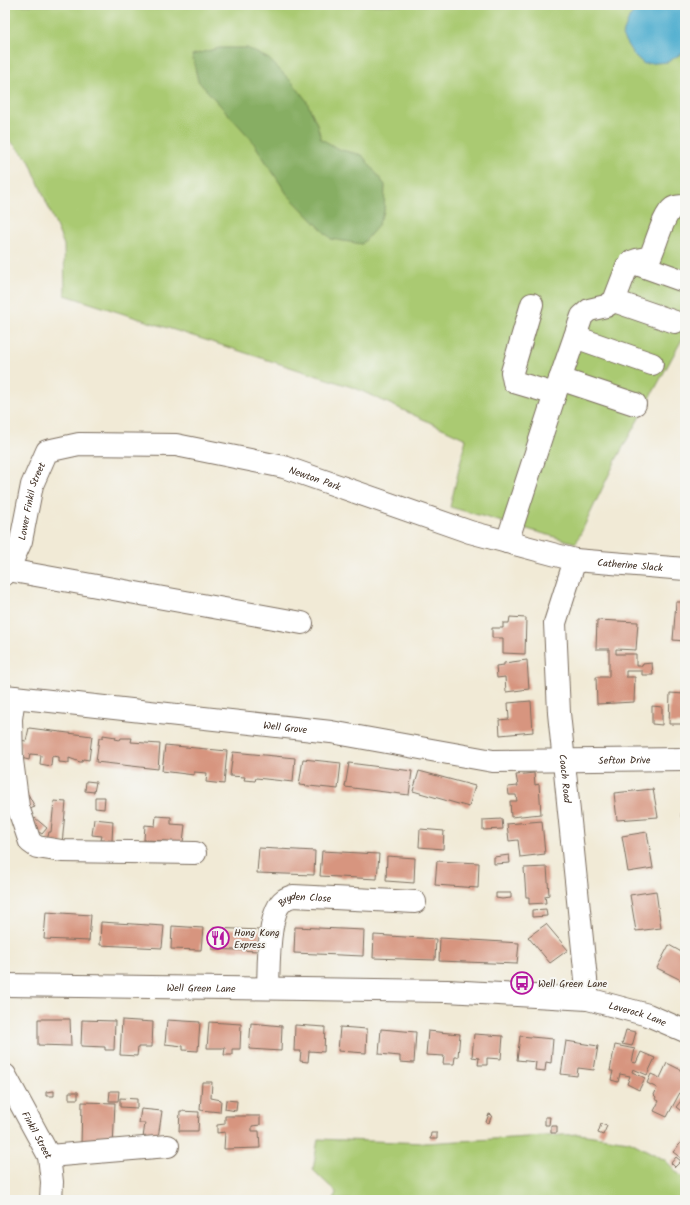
<svg xmlns="http://www.w3.org/2000/svg" width="690" height="1205" font-family="Kalam,sans-serif">
  <rect width="100%" height="100%" fill="#f6f6f2"/>
  <filter id="ink" filterUnits="userSpaceOnUse"><feTurbulence type="fractalNoise" baseFrequency=".025" numOctaves="2"/><feDisplacementMap in="SourceGraphic" scale="8" xChannelSelector="R" yChannelSelector="G"/><feConvolveMatrix kernelMatrix="1 2 1 2 8 2 1 2 1" color-interpolation-filters="sRGB"/></filter>
  <filter id="wash" filterUnits="userSpaceOnUse"><feTurbulence type="fractalNoise" baseFrequency=".012" numOctaves="4" result="noise"/><feDisplacementMap in="SourceGraphic" scale="16" xChannelSelector="R" yChannelSelector="G"/><feGaussianBlur stdDeviation="0.9" result="paint"/><feColorMatrix in="noise" values="0 0 0 0 0 0 0 0 0 0 0 0 0 0 0 0 0 1.4 0 .05"/><feComposite in="paint" operator="in"/></filter>
  <g filter="url(#wash)">
    <rect width="100%" height="100%" fill="#f1ead6"/>
    <path fill="#aaca72" stroke="#727a48" d="M5,5H685V334L616,460L576,543L450,507L466,439L355,388L65,295L64,245L29,160L5,136Z
      M579,1134L629,1141L665,1160L685,1180V1200H334L336,1192L313,1170L318,1139L425,1143Z"/>
    <path fill="#87ae64" stroke="#616c41" d="M219,48H247L269,59L293,83L306,100L317,124L321,139L341,150L362,155L385,185L384,212L377,227L362,244L331,239L287,194L251,139L198,81L192,55Z"/>
    <path fill="#50aecf" stroke="#466c76" d="M640,5H685V53L677,56L668,62L644,64L633,54L622,36L630,16Z"/>
    <g id="blocks">
      <path fill="#d7957f" d="M676,602H685V641L673,640Z
        M510,617L526,618L525,654L503,653V638H492V628H503V623H509Z
        M597,620L638,622L636,650L616,649V654H636V666H642V664L652,663L653,675H642V671H626V677H635L634,702L597,704L596,677H609V649H596Z
        M527,660L529,689L506,692L505,677L497,678L496,666L504,665V663Z
        M670,693L684,694V699H685V724H669Z
        M531,701L533,732L500,735L499,720L509,719L508,703Z
        M652,706L662,707V725L652,724Z
        M29,728L92,736L89,760L83,759L82,762H80L69,758V763L59,762V757L52,756L51,766L40,764L41,755L30,754L29,760L21,758L20,740L26,741Z
        M103,735L116,737L115,739L120,740L121,738H132L131,742L160,744L158,769L96,762L99,738H103Z
        M165,745L227,751L224,784L206,782L207,773L194,772V775L162,771Z
        M233,752L295,758L293,782L256,778L255,781L244,780L245,777L230,776Z
        M303,759L341,763L338,789L299,785Z
        M349,763L412,771L409,795L345,787Z
        M419,771L475,786L469,807L413,791Z
        M534,773L535,785L539,784L541,814L511,817L510,801H517L516,795H509L508,787L518,786L516,775Z
        M86,781L96,782L94,792L85,791Z
        M684,782H685V817H681Z
        M653,789L658,817L617,820L614,793Z
        M28,794L35,807L27,810L21,796Z
        M95,797H105L104,809L95,808Z
        M54,801L66,802L62,844L47,841L49,832H51Z
        M156,816L171,817V824L185,825L183,842L144,840L145,825L155,826Z
        M35,818L47,828L42,834L29,825Z
        M94,819L113,821L112,841L101,840L102,836L92,835Z
        M502,819L503,829L483,830V820Z
        M542,821L545,854L520,857L518,840L509,841L507,824Z
        M420,829L444,831L443,849L419,847Z
        M647,832L653,868L628,872L622,836Z
        M259,848L315,851L314,875L257,873Z
        M322,851L379,854L377,879L320,876Z
        M509,855L510,863L494,864V857Z
        M387,856L415,858L414,883L386,881Z
        M437,861L479,863L478,888L435,885Z
        M547,867L549,895L545,896L546,903L529,904V897H526L524,868Z
        M656,891L661,928L636,931L630,895Z
        M496,893H511V898L502,899L496,898Z
        M546,909L547,916L532,917V910Z
        M46,912L91,915L89,941L44,939Z
        M101,922L164,926L162,948L100,945Z
        M546,924L568,950L550,963L528,937Z
        M172,926L203,928L201,950L171,949Z
        M295,927L364,930L363,956L294,953Z
        M213,928L260,930L259,951L212,949Z
        M374,935L436,939L435,960L373,958Z
        M440,938L519,943L517,964L439,961Z
        M669,945L685,954V982L657,968Z
        M38,1019H70L71,1046L38,1045Z
        M82,1020L115,1021L114,1050H105V1047L81,1046Z
        M122,1020L153,1022L152,1047H138L137,1056L120,1055Z
        M167,1020L200,1022L198,1051L183,1050V1046L165,1044Z
        M209,1022L241,1024L240,1049H232V1055H224L225,1048H207Z
        M251,1023L282,1026L281,1051L249,1049Z
        M295,1025L325,1027L324,1052L309,1051L308,1062L300,1061L301,1051H294Z
        M340,1027L367,1029L366,1053L338,1051Z
        M381,1029L416,1032L414,1063L400,1062V1056L379,1054Z
        M626,1030L636,1032L632,1046L622,1044Z
        M428,1031L460,1034L458,1057H455L454,1064H443L444,1056L426,1055Z
        M474,1034L503,1036L501,1059L487,1058V1065H478L479,1058L472,1057Z
        M520,1036L553,1039L551,1063L546,1062L545,1071L535,1070L536,1062L517,1060Z
        M566,1041L598,1046L594,1070L578,1068L577,1076L561,1074Z
        M615,1045L635,1049L632,1062L636,1063L641,1052L655,1058L647,1075L633,1069L632,1072L645,1078L639,1090L627,1084L630,1076L620,1074L618,1082L611,1080L613,1071H610Z
        M667,1063L685,1072V1083L667,1117L654,1111L659,1101L655,1099L656,1097L654,1095L657,1088L647,1083L651,1074L660,1078Z
        M202,1082H212L211,1098L221,1100L220,1112L200,1110Z
        M54,1091V1096H46V1092Z
        M110,1091H119L118,1101H109Z
        M69,1092H78V1099H69Z
        M685,1096V1114L676,1107Z
        M120,1098L137,1099V1108L120,1107Z
        M226,1100L237,1101L236,1111L225,1109Z
        M82,1102L115,1103L113,1147L81,1146Z
        M141,1109L162,1111L158,1138H143L145,1123H139Z
        M180,1111L199,1112L198,1131H179Z
        M489,1114L492,1115L489,1123L486,1122Z
        M225,1116H260V1125L252,1126V1131H259L260,1148L224,1149L225,1132L217,1133V1125L225,1124Z
        M545,1117H550L549,1125H545Z
        M601,1124L607,1126L603,1135L598,1133Z
        M551,1126H557V1133H551Z
        M431,1133H437V1139H430Z
        M685,1138V1153L681,1158L673,1152Z
        M676,1157L681,1161L675,1167L671,1163Z"/>
    </g>
  </g>
  <g filter="url(#ink)">
    <use href="#blocks" fill-opacity="0" stroke="#7b6d5e" stroke-width="1"/>
    <g fill="none" stroke-linecap="round" stroke-linejoin="round">
      <g stroke="#7b6d5e" stroke-width="24">
        <g id="minor">
          <path d="M631,262L684,281"/>
          <path d="M614,301L675,322"/>
          <path d="M532,304L512,372L514,382L555,394"/>
          <path d="M575,337L652,364"/>
          <path d="M560,379L635,404"/>
          <path d="M507,542L555,394L582,316L589,310L606,306L614,301L627,267C633,258 641,260 650,257C656,245 663,215 673,208C677,206 681,206 685,206"/>
          <path id="s1" d="M575,560L555,623L559,713L588,999"/>
          <path d="M8,570L302,623"/>
          <path id="s2" d="M5,574L8,570L21,541L32,485L47,451L79,444L176,445L284,467L470,532L575,560L685,569"/>
          <path id="s3" d="M5,696L331,732L493,761L685,759"/>
          <path d="M14,697L11,719L12,760L18,807L30,842L37,847L62,851L195,853"/>
          <path id="s4" d="M5,985L447,991L588,999L648,1015L685,1031"/>
          <path id="s5" d="M268,988C269,968 267,912 284,900C286,898 290,897 293,896L415,902"/>
          <path id="s6" d="M5,1075L49,1156L52,1182L51,1200"/>
          <path d="M49,1156L168,1146"/>
        </g>
      </g>
      <use href="#minor" stroke="#fff" stroke-width="22"/>
    </g>
  </g>
  <defs>
    <g id="restaurant-ring" transform="scale(1.15)"><circle r="9.5" fill="#f6f6f2" stroke="#b5179e" stroke-width="1.5"/><path d="M-5-6h1v4h1v-4h1v4h1v-4h1v5L-1.5 .5V6h-2V.5L-5-1ZM5-6V6H3V1.5H1.5Q1.5-4 5-6Z" fill="#b5179e"/></g>
    <g id="bus-ring" transform="scale(1.15)"><circle r="9.5" fill="#f6f6f2" stroke="#b5179e" stroke-width="1.5"/><path d="M-5-6H5V4H4V6H2V4H-2V6H-4V4H-5ZM-3.5-4V0h7V-4ZM-3.5 1.2v1.5H-2V1.2ZM2 1.2v1.5H3.5V1.2Z" fill="#b5179e"/></g>
  </defs>
  <g fill-rule="evenodd">
    <use href="#restaurant-ring" x="218" y="938"/>
    <use href="#bus-ring" x="522" y="983"/>
  </g>
  <g text-anchor="middle" stroke-width="4" stroke-linejoin="round" paint-order="stroke">
    <g font-size="10" fill="#3b2a1e" stroke="#f6f6f2">
      <text dy="4" stroke="none"><textPath href="#s2" startOffset="404">Newton Park</textPath></text>
      <text dy="4" stroke="none"><textPath href="#s2" startOffset="78">Lower Finkil Street</textPath></text>
      <text dy="4" stroke="none"><textPath href="#s2" startOffset="732">Catherine Slack</textPath></text>
      <text dy="4" stroke="none"><textPath href="#s3" startOffset="282">Well Grove</textPath></text>
      <text dy="4" stroke="none"><textPath href="#s3" startOffset="624">Sefton Drive</textPath></text>
      <text dy="4" stroke="none"><textPath href="#s1" startOffset="222">Coach Road</textPath></text>
      <text dy="4" stroke="none"><textPath href="#s5" startOffset="112">Bryden Close</textPath></text>
      <text dy="4" stroke="none"><textPath href="#s4" startOffset="196">Well Green Lane</textPath></text>
      <text dy="4" stroke="none"><textPath href="#s4" startOffset="635">Laverock Lane</textPath></text>
      <text dy="4" stroke="none"><textPath href="#s6" startOffset="68">Finkil Street</textPath></text>
    </g>
    <g font-size="10" fill="#3b2a1e" stroke="#f6f6f2" text-anchor="start">
      <text x="234" y="936">Hong Kong<tspan x="234" dy="12">Express</tspan></text>
      <text x="538" y="987">Well Green Lane</text>
    </g>
  </g>
  <rect width="690" height="1205" fill="none" stroke="#f6f6f2" stroke-width="20"/>
</svg>
